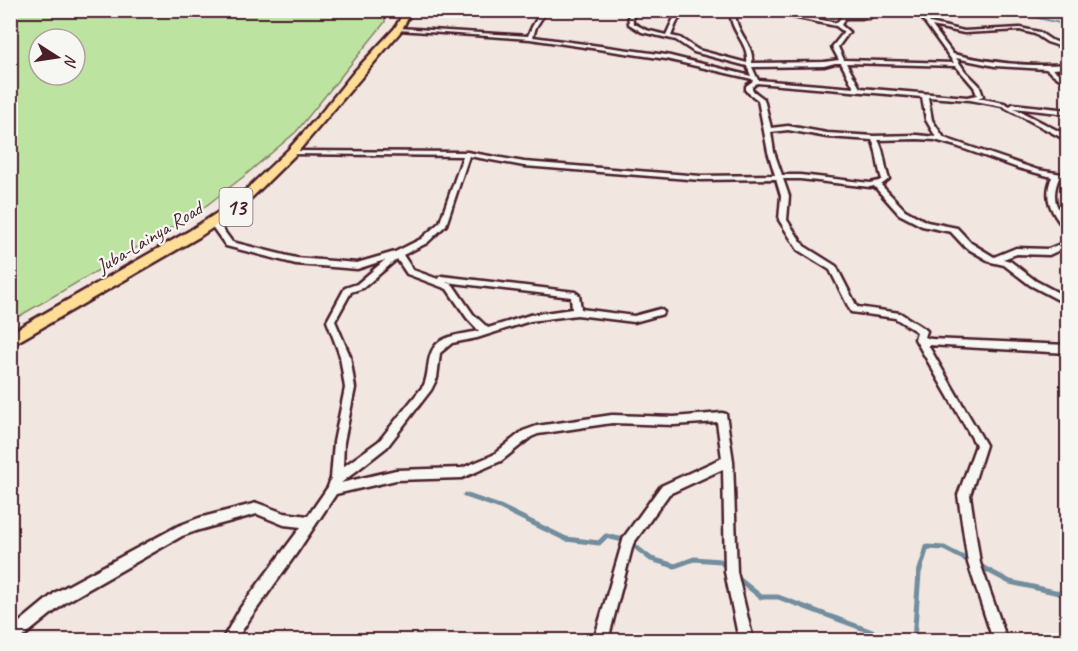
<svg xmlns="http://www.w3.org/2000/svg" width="1078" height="651" font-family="Caveat,sans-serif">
  <rect width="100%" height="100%" fill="#f1e6e0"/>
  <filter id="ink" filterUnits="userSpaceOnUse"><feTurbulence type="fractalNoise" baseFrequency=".0167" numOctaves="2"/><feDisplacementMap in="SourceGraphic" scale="12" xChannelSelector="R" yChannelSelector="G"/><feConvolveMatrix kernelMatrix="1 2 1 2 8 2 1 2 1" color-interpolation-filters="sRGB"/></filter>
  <g filter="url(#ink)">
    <path fill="#bce4a0" stroke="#838266" stroke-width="1.5" fill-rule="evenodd" d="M11,10H385V22L296,132L243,177L198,212L11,321ZM39,39H75V75H39Z"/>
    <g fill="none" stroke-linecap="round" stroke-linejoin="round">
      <path stroke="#718d9e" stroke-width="2" d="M1005,10L1068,25
        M10,33L19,30"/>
      <path stroke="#718d9e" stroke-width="5" d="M465,495L500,507L566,539L599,543L606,536L628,541L651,559L675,566L694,559L720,561L728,569
        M978,565L1010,582L1068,595
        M735,576L761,597H778L894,640
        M914,640L919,573L927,547L944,548L971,562"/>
      <g stroke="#4a1f2b" stroke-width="5">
        <path id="street" d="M542,10H547L536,27L533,37L666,55L751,76L747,66L694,52L676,40L642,32L629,24L628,10H632L633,23L646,30L666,35L673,20L682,10H687L677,21L671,36L680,38L698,50L747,63C749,48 738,38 733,25C731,21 731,15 730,10H734C735,15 736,21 738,26C743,39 754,48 752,63L824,62L839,60L832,47L844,32L836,26L760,10H771L837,23L842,16H868L875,10H880L869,18H845L841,25L849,32L838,47L844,60L954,63L916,10H921L930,23L964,31L1020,28L1039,32L1051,40L1068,46V49L1047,42L1035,34L1020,30L964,33L932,26L953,54C991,63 1028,67 1068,64V68L1052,69L1068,80V85L1046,69L995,66L956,58L965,71L979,85L983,96L978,98L1004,103L1010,106L1013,104L1068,110V114L1014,108L1068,136V141L1002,106L970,100L928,97L932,120L944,138L1038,170L1068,175V179L1059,178C1054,189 1053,201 1060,212C1063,219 1068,221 1068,229H1065C1051,213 1043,197 1052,177L1018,168L956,146L935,140L917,139L878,140C885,152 884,166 889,179L881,185L905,210L927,222L957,228L971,243L994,257L1016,248L1048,249L1068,241V246L1049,255L1017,254L1003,259L1010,261L1036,281L1068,298V305L1030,285L1004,265L991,262L965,247L951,232L922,226L899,214L874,186L870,187L800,179H783L789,196L787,220L804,246L836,266L857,307L900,313L925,329L927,331L925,337L931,339L1068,345V353L928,345L986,445L970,495L980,563L1007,640H993L968,563L958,495L976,445L915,339L917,332L895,318L851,312L830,270L798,250L779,220L781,196L776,179L701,180L524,166L469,156L446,225L427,243L403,255L413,270L438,279L439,277L442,276L575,292L579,295L581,309L634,316L660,309L664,312L663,314L634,322L577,315L530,321L477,338L452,343L440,353L437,378L431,390L387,447L341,483L396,470L462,468L493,455L523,431L537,426L612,415L674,417L722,413L726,414L733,461L737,572L753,640H739L725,572L723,469L669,494L633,544L608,640H594L624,537L661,486L722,458L717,422L674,425L612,423L538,434L531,437L501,461L462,478L396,480L336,494L296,554L251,617L236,640H222L241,607L301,527L284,525L257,514L199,530L182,536L66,602L19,640H10V630L56,592L178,526L199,518L257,503L284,513L308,516L328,487L331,478L334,442L345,388L340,356L327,321L345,288L357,284L385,260L357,269L296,264L226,246L209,222L210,220H216L232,242L296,258L357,263L395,252L421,239L440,222L463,156L292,154L290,153V151L467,152L524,162L701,176L775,175L768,152L758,100L746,91V86L753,81L752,79L666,59L530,39L398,30L396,29L398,28L528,36L532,27ZM835,63H841L854,88L758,80L752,67L824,66ZM846,63L956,66L974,87L977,95L967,97L860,88ZM757,83L922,97L926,120L936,137L917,135L874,136L827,133L788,126L771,128L764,99L752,90V87ZM788,130L827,137L872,140C878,152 877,166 882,179L879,181L870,183L800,175H782L774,152L771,132ZM397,259L407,274L447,289L467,318L479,331C463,335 440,334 432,351C427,361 429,374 424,385L379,441L343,467L344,442L355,388L350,356L335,321L351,292L363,288ZM446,282L571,297L572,309L530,315L488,328L473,314L453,285Z"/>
      </g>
      <g stroke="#4a1f2b" stroke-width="5">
        <path id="primary" d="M405,10H412L401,31L296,154L239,210L199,237L10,346V333L189,231L231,204L288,150L321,113L354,72L395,28Z"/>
      </g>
      <use href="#street" fill="#f6f6f2" fill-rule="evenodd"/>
      <use href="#primary" fill="#fedd96" fill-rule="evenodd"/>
    </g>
  </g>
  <g text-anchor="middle" stroke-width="4.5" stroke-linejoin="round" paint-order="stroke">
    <g font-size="20" fill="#4a1f2b" stroke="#f6f6f2">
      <text transform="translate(149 237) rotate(-31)" y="7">Juba-Lainya Road</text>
    </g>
    <rect fill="#f6f6f2" stroke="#7e6067" stroke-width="1.5" x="219.5" y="188" width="33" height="38" rx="4.5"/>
    <g font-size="22" font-weight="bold" fill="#4a1f2b">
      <text x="236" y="215">13</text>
    </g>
  </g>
  <rect width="1078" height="651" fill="none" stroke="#f6f6f2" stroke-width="36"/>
  <rect x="18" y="18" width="1042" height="615" fill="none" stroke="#4a1f2b" stroke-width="2" filter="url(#ink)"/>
  <g transform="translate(57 57) rotate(102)"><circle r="28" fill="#f6f6f2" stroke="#b1a0a2" stroke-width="1.5"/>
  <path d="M0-4.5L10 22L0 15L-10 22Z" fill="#4a1f2b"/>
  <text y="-9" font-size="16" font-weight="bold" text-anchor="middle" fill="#4a1f2b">N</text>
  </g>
</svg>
